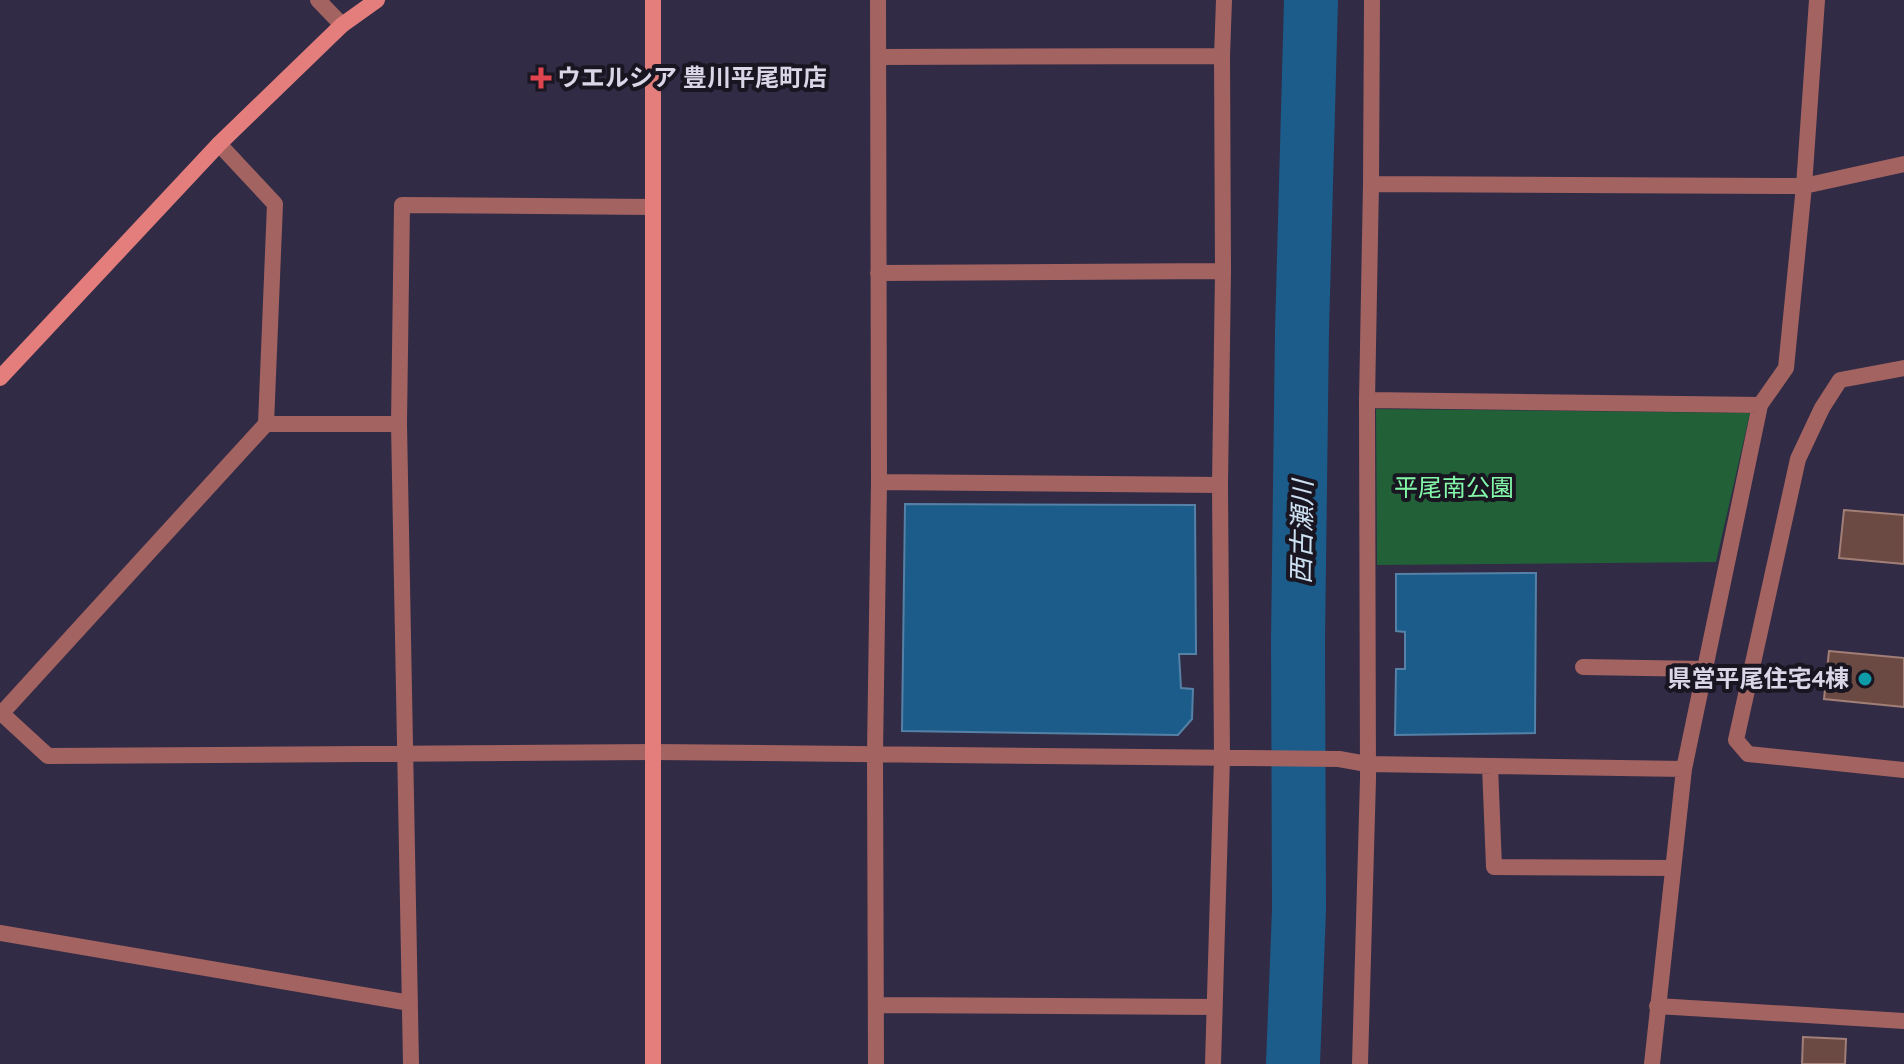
<svg xmlns="http://www.w3.org/2000/svg" width="1904" height="1064" font-family="'PT Sans','Noto Sans JP',sans-serif">
  <rect width="100%" height="100%" fill="#312b45"/>
  <path fill="#226038" d="M1376,409L1750,413L1716,562L1377,565Z"/>
  <path fill="#1c5c8a" stroke="#5581a6" stroke-width="2" d="M905,504L1195,505L1196,654H1179L1181,688L1193,689L1192,719L1178,735L902,731Z
    M1536,573L1535,733L1395,735L1396,669H1405V632L1396,631V574Z"/>
  <g fill="none" stroke-linecap="round" stroke-linejoin="round">
    <path stroke="#1c5c8a" stroke-width="54" d="M1293,1064L1299,910L1298,641L1302,331L1311,0"/>
  </g>
  <path fill="#6a4a43" stroke="#a17e76" stroke-width="2" d="M1844,510L1904,515V564L1839,558Z
    M1829,651L1904,658V707L1824,699Z
    M1803,1037L1846,1039L1845,1064H1802Z"/>
  <g fill="none" stroke-linecap="round" stroke-linejoin="round">
    <path stroke="#a36361" stroke-width="16" d="M318,0L342,25
      M878,57L1222,56
      M1371,184L1804,186L1904,164
      M878,273L1223,271
      M1904,368L1840,380L1822,408L1798,459L1736,740L1748,754L1904,770
      M1367,400L1760,405
      M266,424H399
      M879,482L1220,485
      M1583,667L1705,669
      M0,712L48,756L654,752L1339,759L1367,764L1684,769
      M0,715L266,424L275,204L219,144
      M1490,766L1494,867L1673,868
      M0,933L410,1003
      M876,1005L1214,1007
      M1657,1006L1904,1021
      M411,1064L399,424L402,205L653,207
      M876,1064L875,754L879,482L878,0
      M1213,1064L1222,758L1220,485L1223,271L1222,56L1224,0
      M1360,1064L1368,779L1367,400L1371,184L1372,0
      M1652,1064L1684,769L1760,405L1786,368L1804,186L1817,0"/>
    <path stroke="#e37e7c" stroke-width="16" d="M0,378L219,144L342,25L377,0
      M653,1064V0"/>
  </g>
  <path fill="#e0444e" stroke="#191621" stroke-width="3" d="M537 66h8v8h8v8h-8v8h-8v-8h-8v-8h8z"/>
  <circle fill="#0f9aa8" stroke="#191621" stroke-width="3" cx="1865" cy="679" r="8"/>
  <g text-anchor="middle" stroke-width="8" stroke-linejoin="round" paint-order="stroke">
    <g font-size="24" font-weight="bold" fill="#dad6e7" stroke="#191621" text-anchor="start">
      <text x="557" y="86">ウエルシア 豊川平尾町店</text>
      <text x="1849" y="687" text-anchor="end">県営平尾住宅4棟</text>
    </g>
    <g font-size="24" fill="#84f8a9" stroke="#191621">
      <text x="1454" y="496">平尾南公園</text>
    </g>
    <g font-size="26" font-style="italic" fill="#cee1f2" stroke="#191621">
      <text transform="translate(1302 532) rotate(-89)" y="9">西古瀬川</text>
    </g>
  </g>
</svg>
